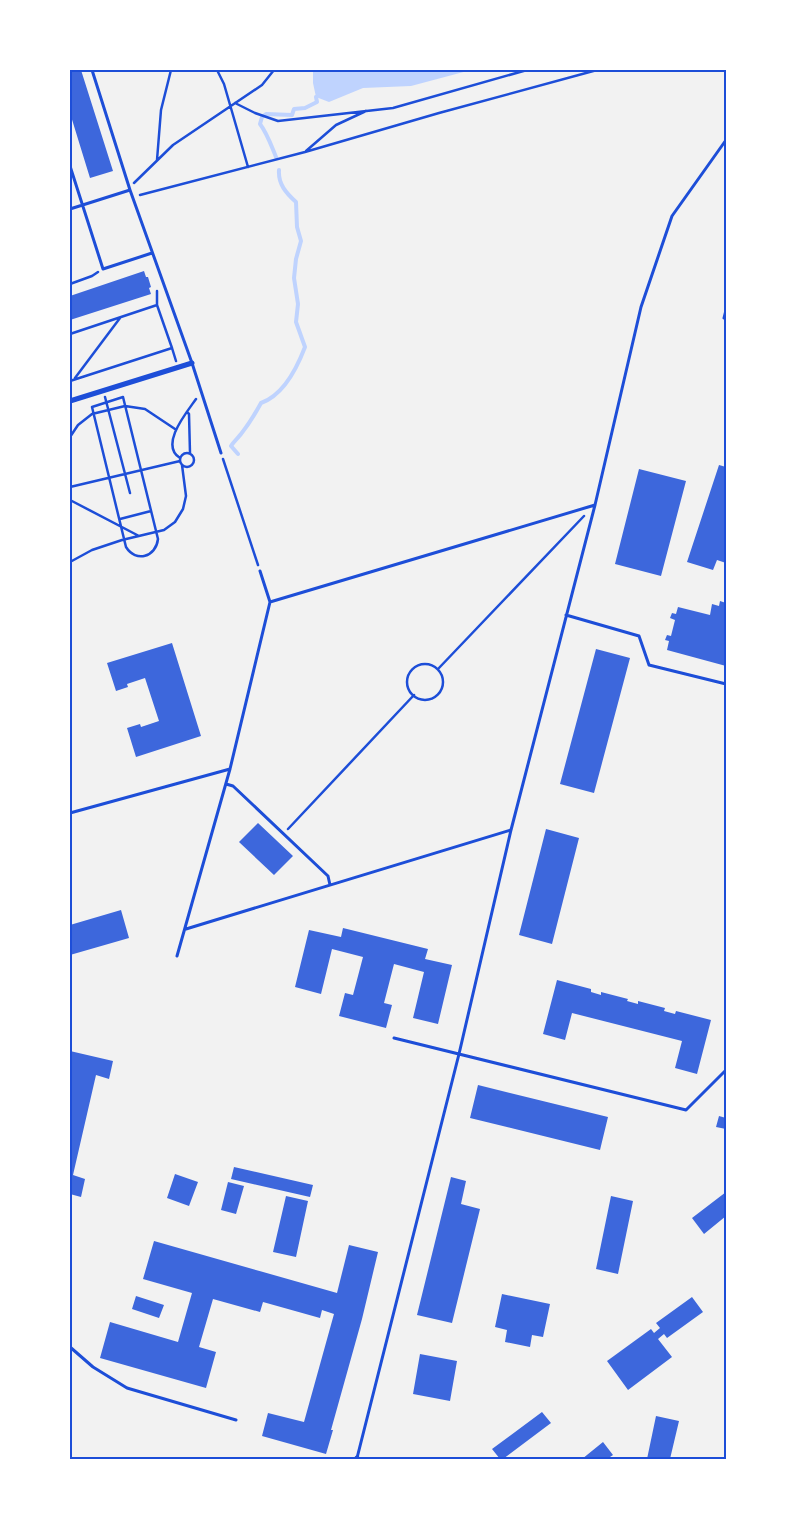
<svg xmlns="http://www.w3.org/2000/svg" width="796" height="1529" font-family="Inter,sans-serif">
  <rect width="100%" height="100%" fill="#f2f2f2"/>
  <path fill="#bfd3fe" d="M313,70H471L411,86L363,88L329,102L316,97L313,83Z"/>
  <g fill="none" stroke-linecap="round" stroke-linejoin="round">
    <path stroke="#bfd3fe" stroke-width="4" d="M276,157C271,145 267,133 260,124L262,117L266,114L292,115L294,109L305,108L317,102L316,97
      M238,454L231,446C234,441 238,438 241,434C249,424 255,414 261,403C284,395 297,368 305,347L296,322L298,304L294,278L296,259L301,241L297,227L296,202C286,193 278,184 279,170"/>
  </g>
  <path fill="#3d67dc" d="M70,70H81L113,171L90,178L70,113Z
    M144,271L146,277H148L151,287L149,288L151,294L70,320V296Z
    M719,465L726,467V563L717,560L713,570L687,562Z
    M639,469L686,481L661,576L615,564Z
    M720,601L726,603V666L667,650L669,641L665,640L667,635L671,636L675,620L670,618L672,613L676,614L678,607L710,615L712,604L719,606Z
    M172,643L201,736L136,757L127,728L140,724L141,727L159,721L145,678L127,684L128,687L116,691L107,663Z
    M596,649L630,658L594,793L560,784Z
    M258,823L293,856L274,875L239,842Z
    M546,829L579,838L552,944L519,935Z
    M121,910L129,938L70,955V925Z
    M343,928L428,949L425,959L452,965L438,1024L413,1018L424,972L394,964L384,1003L392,1005L386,1028L339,1016L345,993L353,995L363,957L332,949L321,994L295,987L309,930L341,937Z
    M557,980L591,989V992L601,995V992L628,999L627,1001L638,1004V1001L665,1008L664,1011L675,1014L676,1011L711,1020L697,1074L675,1068L682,1041L572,1013L565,1040L543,1034Z
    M70,1051L113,1061L109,1079L96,1075L73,1175L85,1179L81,1197L70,1194Z
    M478,1085L608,1117L600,1150L470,1118Z
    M719,1116L726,1118V1129L716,1127Z
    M234,1167L313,1185L310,1197L231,1179Z
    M175,1174L198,1182L189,1206L167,1198Z
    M451,1177L466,1181L461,1204L480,1209L452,1323L417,1315Z
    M228,1182L244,1186L236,1214L221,1210Z
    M726,1192V1216L704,1234L692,1218Z
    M286,1196L308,1201L296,1257L273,1252Z
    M611,1196L633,1201L618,1274L596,1269Z
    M154,1241L337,1293L349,1245L378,1252L362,1319L331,1430H333L326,1454L262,1436L268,1413L304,1422L334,1314L322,1310L320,1318L263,1302L260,1312L213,1299L199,1347L216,1352L206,1388L100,1358L110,1322L178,1342L192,1293L143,1279Z
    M502,1294L550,1304L543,1337L532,1335L530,1347L505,1342L507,1330L495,1327Z
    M136,1296L164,1305L159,1318L132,1309Z
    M692,1297L703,1312L667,1338L664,1334L658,1339L672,1357L628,1390L607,1361L651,1329L654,1333L660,1328L656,1323Z
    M420,1354L457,1361L450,1401L413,1394Z
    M542,1412L551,1423L503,1459H500L492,1449Z
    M656,1416L679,1421L670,1459H647Z
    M603,1442L613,1455L607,1459H582Z"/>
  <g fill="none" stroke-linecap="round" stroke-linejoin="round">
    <path stroke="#1d4ed8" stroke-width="2.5" d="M217,70L224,84L248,167
      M235,103L255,113L278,121L393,108L527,70
      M306,151L336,125L366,111
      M157,160L161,110L171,70
      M134,183L173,145L262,85L274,70
      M140,195L305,152L439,113L597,70
      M70,284L92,276L98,272
      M70,334L157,305
      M172,348L176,361
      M75,378L120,318
      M70,381L172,348L157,305V291
      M105,397L130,493
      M123,397L158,539C156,557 136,563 126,547L92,407Z
      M187,412L189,414L190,453
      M70,437L78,425L92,414L125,406L145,409L175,429
      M180 460a7 7 0 1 1 14 0a7 7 0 1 1-14 0Z
      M180,458C159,445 187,412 196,399
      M223,459L258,565
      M70,487L180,461
      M70,500L139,536
      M120,519L151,511
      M70,562L92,550L122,540L164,530L175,522L183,509L186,496L182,465
      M407 682a18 18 0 1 1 36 0a18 18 0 1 1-36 0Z
      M438,669L584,516
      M288,829L414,695"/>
    <path stroke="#1d4ed8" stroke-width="3" d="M92,70L130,190L192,363L221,453
      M70,166L103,269L152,253
      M70,209L130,190
      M726,310L724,318H726
      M260,571L270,602
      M566,615L639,636L649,665L726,684
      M226,784L233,786L328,876L330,885
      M70,813L230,769
      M186,929L511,830
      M177,956L230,769L270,602L595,505
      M394,1038L686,1110L726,1070
      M70,1347L93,1367L127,1388L236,1420
      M357,1458L459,1054L511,830L595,505L641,307L672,216L726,140"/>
    <path stroke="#1d4ed8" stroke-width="5" d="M70,401L192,363
      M357,1459V1458"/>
  </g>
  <rect width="796" height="1529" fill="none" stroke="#ffffff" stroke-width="142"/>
  <rect x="71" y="71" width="654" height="1387" fill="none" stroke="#1d4ed8" stroke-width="2"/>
</svg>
